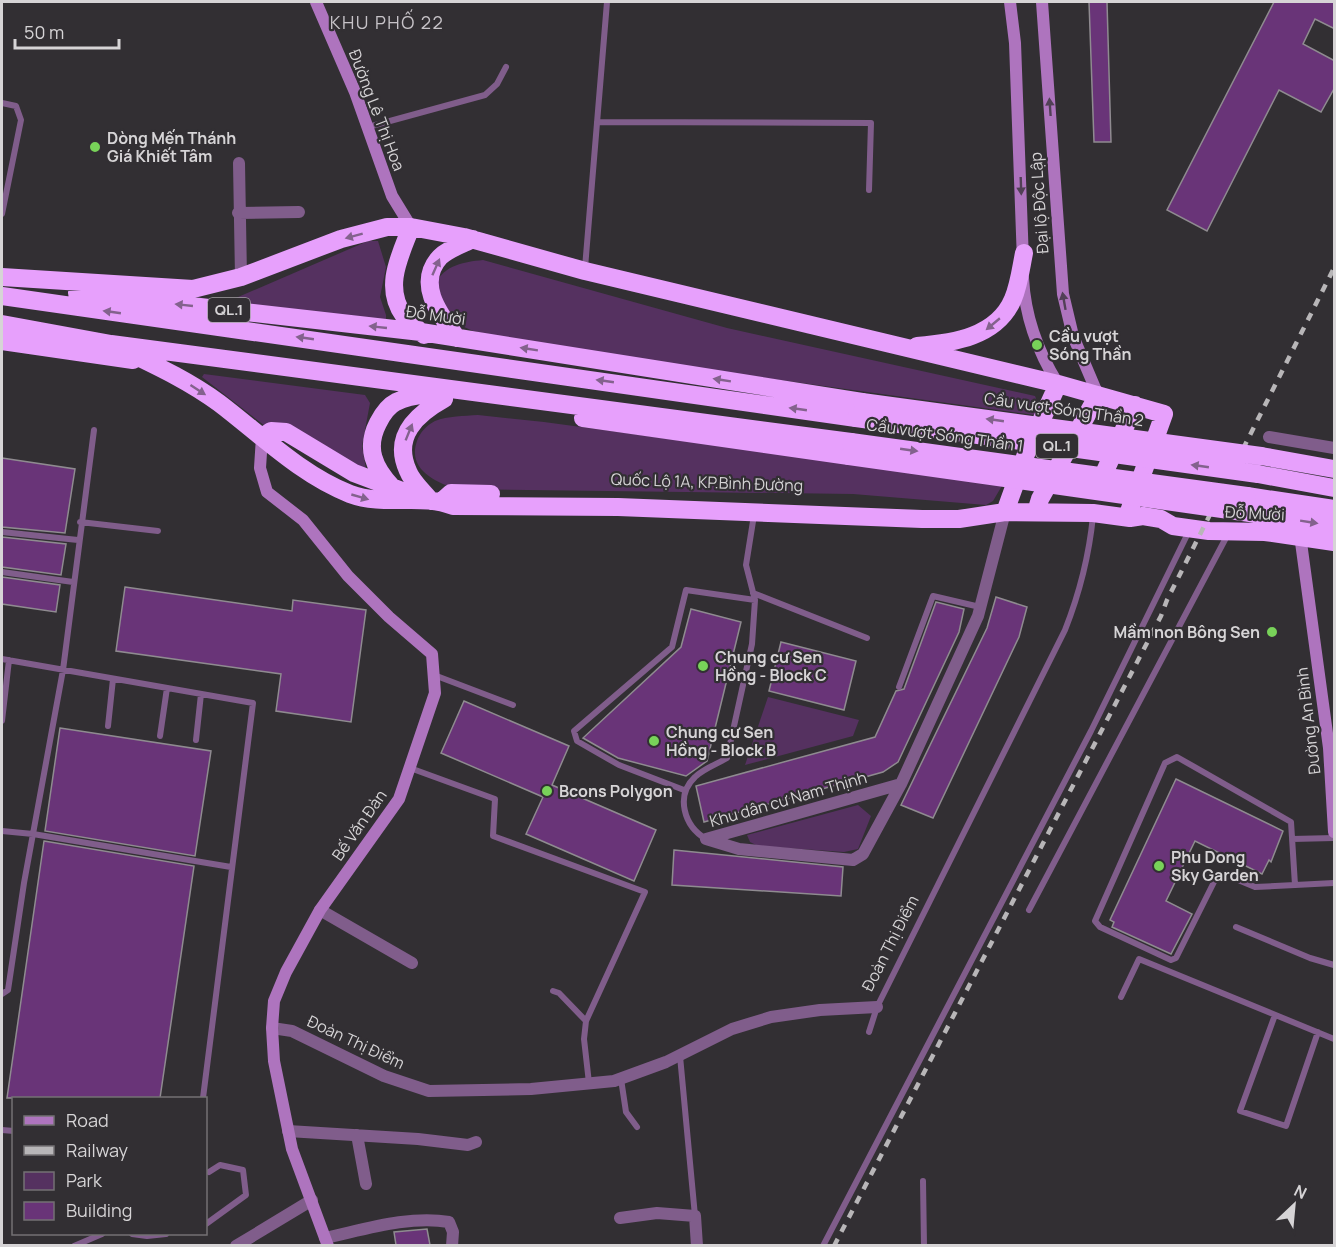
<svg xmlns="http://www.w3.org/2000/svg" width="1336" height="1247" font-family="Manrope,sans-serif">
  <rect width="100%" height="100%" fill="#322f33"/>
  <path fill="#553160" d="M368,241H378L386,267L380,297L386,315V324L222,304Z
    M483,260L727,328L1035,396L1040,408L1035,415L568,351L473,331L451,321L435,284C445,265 463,262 483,260Z
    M204,374L365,395L370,403L362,446L367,475L265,426L202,377Z
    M478,415L544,422L1003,484L993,501L986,505L853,494L457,489C435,482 407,469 417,441C420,432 427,425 435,421C448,416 464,416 478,415Z
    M768,697L859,720L853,736L745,765Z
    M858,805L871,816L858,849L844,852L758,846L750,842L747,835Z"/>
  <path fill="#693478" stroke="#8f8b90" stroke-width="1.5" d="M1089,2H1107L1111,142H1094Z
    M1274,2H1335V29L1315,19L1303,44L1335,61V87L1321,112L1279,90L1207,231L1167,210Z
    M2,458L75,469L65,533L2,527Z
    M2,537L66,544L61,575L2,567Z
    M2,577L60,585L56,612L2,604Z
    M125,587L292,611L293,600L366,610L351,722L276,711L281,674L116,651Z
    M996,597L1027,607L1019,637L933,818L901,805L987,628Z
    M936,602L964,609L959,632L898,762L883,772L704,822L696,786L875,737L896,691L904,689Z
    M691,609L741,622L707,761L686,776L618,758L583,738L681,647Z
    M781,642L856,661L844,710L769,691Z
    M464,701L569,746L552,785L656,830L634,881L526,834L543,797L441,753Z
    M60,728L211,751L195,856L45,831Z
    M1176,779L1283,831L1271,862L1269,860L1262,874L1195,841L1166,901L1192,914L1171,954L1112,927L1114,922L1110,920Z
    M44,841L194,866L160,1098H7Z
    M674,850L843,867L841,896L672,885Z
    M427,1229L430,1245H396L394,1232Z"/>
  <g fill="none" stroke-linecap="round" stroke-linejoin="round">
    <path stroke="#805d8b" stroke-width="6" d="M2,103L16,106L21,120L2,214
      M597,122L871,123L869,190
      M368,127L485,95L497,84L506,67
      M585,268L607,2
      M80,522L158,531
      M2,532L78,540
      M2,572L73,582
      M753,593L867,638
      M2,659L253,703L203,1098
      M434,675L513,705
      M899,687L933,596L980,607
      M2,721L9,660
      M108,726L113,679
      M160,736L167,688
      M196,740L201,694
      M1177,757L1291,822L1295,885L1255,887L1226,875L1215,880L1176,958L1171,960L1100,927L1095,921L1165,763Z
      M410,768L495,799L493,836L645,892L586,1021L584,1039L589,1083
      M684,790L619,765L577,741L574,731L672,647L686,590L755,600
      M2,831L33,834L231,867
      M706,839C684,826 675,796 695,777C703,769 717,764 727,758L752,644L755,600L746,565L754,515
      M1292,839L1334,838
      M1295,885L1334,883
      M1029,910L1228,534
      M1236,927L1310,958L1334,965
      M553,991L559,993L586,1021
      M2,994L8,990L24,883L63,670L94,430
      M1121,997L1139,959L1334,1039
      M1275,1015L1240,1111L1286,1126L1318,1032
      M869,1032L877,1007L1065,630C1080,592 1089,556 1093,516
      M680,1056L695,1216
      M621,1079L626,1112L637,1127
      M2,1130L14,1131
      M923,1181L924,1246
      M206,1224L246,1195L243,1170L220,1165L209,1172
      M132,1234L147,1236L166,1234
      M74,1246L102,1234
      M823,1246L1091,731L1190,529"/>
    <path stroke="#805d8b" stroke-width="12" d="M239,163L241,277
      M238,213L299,212
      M1269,437L1334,448
      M706,839L739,849L853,860L863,854L901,784L978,616L1005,512
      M706,839L901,784
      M320,910L412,963
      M272,1028L292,1031L384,1076L429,1091L531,1089L614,1081L666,1062L732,1029L771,1017L820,1010L877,1007
      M288,1131L418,1139L468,1145L476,1142
      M357,1135L366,1184
      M620,1218L657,1213L695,1216L697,1246
      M325,1238C363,1230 409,1215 449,1222L453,1232L452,1246
      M236,1246L312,1200"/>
    <path stroke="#ae74be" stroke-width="12" d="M316,2L355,92L392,196L411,227
      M1010,2L1015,43L1023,261
      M1042,2L1063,294L1073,336L1098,395
      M1023,278C1025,317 1038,352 1058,384
      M262,437L260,468L267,492L303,520L348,576L389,617L432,654L435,693L399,799L320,910L286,972L274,1001L272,1028L274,1061L292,1149L328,1246
      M1300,535L1329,748L1334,832"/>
    <path stroke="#e7a0fc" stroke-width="18" d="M411,227C400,256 383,287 404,316C410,323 418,329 424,335
      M2,277L193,289L241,277L341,239L387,227H411L464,237L585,271L1058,384L1164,414L1127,517
      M77,293L421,332L862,402
      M2,296L856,418
      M2,324L111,344L851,442
      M457,338C441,316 415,284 440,257C448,249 463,244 473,239
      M2,341L133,360
      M111,344C148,362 185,378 219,403C260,434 301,475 350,494C385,507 422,493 453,506L618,507L922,519H959L1005,512L1093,513L1130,518L1143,516L1161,519L1173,526L1209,531L1265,532L1334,542
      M917,346C953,343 997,337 1013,299C1019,285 1021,268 1024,253
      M583,418L849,456
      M262,437L271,431L286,432L354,473L418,497
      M1261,456L1334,469
      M1258,474L1334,488
      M392,487C374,468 365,448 378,423C382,415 388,406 396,402C409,395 424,395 438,393
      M1097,489L1135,405
      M1247,496L1334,509
      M431,501C424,492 412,482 408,471C392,436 417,414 444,399
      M442,501L451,493L491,494
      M1005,512L1026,454L1058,384
      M1036,512L1040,499L1098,395
      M1243,512L1334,526"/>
    <path stroke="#b8b6b8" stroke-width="4.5" stroke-dasharray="8 8" stroke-linecap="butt" d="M834,1246L1161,616L1167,600L1334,268"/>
    <path stroke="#e7a0fc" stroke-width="18" d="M862,402L1261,456
      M856,418L1258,474
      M851,442L1247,496
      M849,456L1243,512"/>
  </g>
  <defs><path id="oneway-solid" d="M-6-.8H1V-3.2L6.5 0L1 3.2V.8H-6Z" transform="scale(1.5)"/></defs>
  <g fill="#514056">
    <use href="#oneway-solid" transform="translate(1050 107) rotate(-94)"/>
    <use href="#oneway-solid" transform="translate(1021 186) rotate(88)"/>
    <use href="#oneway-solid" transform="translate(1064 301) rotate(-100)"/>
  </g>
  <g fill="#83628d">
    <use href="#oneway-solid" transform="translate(354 236) rotate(165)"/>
    <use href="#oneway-solid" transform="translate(436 267) rotate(-66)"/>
    <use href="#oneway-solid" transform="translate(184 305) rotate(-174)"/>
    <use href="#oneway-solid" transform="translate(112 312) rotate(-172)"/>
    <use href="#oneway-solid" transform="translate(993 324) rotate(140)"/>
    <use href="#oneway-solid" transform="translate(378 327) rotate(-174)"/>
    <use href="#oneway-solid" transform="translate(305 338) rotate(-172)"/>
    <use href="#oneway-solid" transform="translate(529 349) rotate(-171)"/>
    <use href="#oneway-solid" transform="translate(722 380) rotate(-171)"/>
    <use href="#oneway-solid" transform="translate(605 381) rotate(-172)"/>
    <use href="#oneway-solid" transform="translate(198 390) rotate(33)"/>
    <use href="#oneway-solid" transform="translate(798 409) rotate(-172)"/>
    <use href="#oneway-solid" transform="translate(995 420) rotate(-172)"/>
    <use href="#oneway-solid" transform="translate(409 432) rotate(-68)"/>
    <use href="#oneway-solid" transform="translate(909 450) rotate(8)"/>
    <use href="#oneway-solid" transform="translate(1200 466) rotate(-172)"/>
    <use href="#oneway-solid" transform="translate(360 497) rotate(16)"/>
    <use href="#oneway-solid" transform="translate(1309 522) rotate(9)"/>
  </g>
  <g fill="#78d259" stroke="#322f33" stroke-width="2">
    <circle cx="95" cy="147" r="6"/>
    <circle cx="1037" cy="345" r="6"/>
    <circle cx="1272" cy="632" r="6"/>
    <circle cx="703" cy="666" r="6"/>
    <circle cx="654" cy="741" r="6"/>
    <circle cx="547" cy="791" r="6"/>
    <circle cx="1159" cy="866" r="6"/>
  </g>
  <g text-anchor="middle" stroke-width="4.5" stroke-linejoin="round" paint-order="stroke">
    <g fill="#322f33" stroke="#a5a2a5" stroke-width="1.5">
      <rect x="208" y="298" width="42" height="24" rx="4.5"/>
      <rect x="1036" y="434" width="42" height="24" rx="4.5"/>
    </g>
    <g font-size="15" font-weight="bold" fill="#d6d4d6">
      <text x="229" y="315">QL.1</text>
      <text x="1057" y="451">QL.1</text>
    </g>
    <g font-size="16" fill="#d6d4d6" stroke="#322f33">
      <text transform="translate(377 110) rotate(69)" y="6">Đường Lê Thị Hoa</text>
      <text transform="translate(1039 203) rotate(-94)" y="6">Đại lộ Độc Lập</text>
      <text transform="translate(436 315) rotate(8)" y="6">Đỗ Mười</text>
      <text transform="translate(1064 409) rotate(8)" y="6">Cầu vượt Sóng Thần 2</text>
      <text transform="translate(945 435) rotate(8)" y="6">Cầu vượt Sóng Thần 1</text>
      <text transform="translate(707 482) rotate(2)" y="6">Quốc Lộ 1A, KP.Bình Đường</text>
      <text transform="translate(1255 513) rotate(3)" y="6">Đỗ Mười</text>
      <text transform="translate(1308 721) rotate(-97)" y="6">Đường An Bình</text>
      <text transform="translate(788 799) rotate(-16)" y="6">Khu dân cư Nam Thịnh</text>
      <text transform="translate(359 825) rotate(-55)" y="6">Bế Văn Đàn</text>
      <text transform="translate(890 943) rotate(-63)" y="6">Đoàn Thị Điểm</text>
      <text transform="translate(356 1042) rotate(25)" y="6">Đoàn Thị Điểm</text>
    </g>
    <g font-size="16" font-weight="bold" fill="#d6d4d6" stroke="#322f33" text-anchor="start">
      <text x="107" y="144">Dòng Mến Thánh<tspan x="107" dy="18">Giá Khiết Tâm</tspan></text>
      <text x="1049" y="342">Cầu vượt<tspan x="1049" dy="18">Sóng Thần</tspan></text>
      <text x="1260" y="638" text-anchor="end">Mầm non Bông Sen</text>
      <text x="715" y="663">Chung cư Sen<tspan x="715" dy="18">Hồng - Block C</tspan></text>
      <text x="666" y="738">Chung cư Sen<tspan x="666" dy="18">Hồng - Block B</tspan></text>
      <text x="559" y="797">Bcons Polygon</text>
      <text x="1171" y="863">Phu Dong<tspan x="1171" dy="18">Sky Garden</tspan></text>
    </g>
    <g font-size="18" letter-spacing="1.5" fill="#c7c3c8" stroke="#322f33">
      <text x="387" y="29">KHU PHỐ 22</text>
    </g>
  </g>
  <rect width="1336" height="1247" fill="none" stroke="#d6d4d6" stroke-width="6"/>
  <rect x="12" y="1097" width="195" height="138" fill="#322f33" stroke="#747174" stroke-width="1.5"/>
  <rect x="24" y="1116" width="30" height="9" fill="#ae74be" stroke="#747174" stroke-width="1.5"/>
  <text x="66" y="1127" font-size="18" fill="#d6d4d6">Road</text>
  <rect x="24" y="1146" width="30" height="9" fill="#b8b6b8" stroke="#747174" stroke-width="1.5"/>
  <text x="66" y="1157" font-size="18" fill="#d6d4d6">Railway</text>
  <rect x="24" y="1172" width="30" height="18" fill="#553160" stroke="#747174" stroke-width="1.5"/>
  <text x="66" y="1187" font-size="18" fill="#d6d4d6">Park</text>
  <rect x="24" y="1202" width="30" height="18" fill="#693478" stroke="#747174" stroke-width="1.5"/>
  <text x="66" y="1217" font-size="18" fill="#d6d4d6">Building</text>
  <g transform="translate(1294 1205) rotate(26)" stroke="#322f33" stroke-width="4.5" paint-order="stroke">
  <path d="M0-4.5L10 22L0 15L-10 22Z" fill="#d6d4d6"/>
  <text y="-9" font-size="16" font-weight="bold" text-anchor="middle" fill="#d6d4d6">N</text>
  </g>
  <path d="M15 39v9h104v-9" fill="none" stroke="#d6d4d6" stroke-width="3"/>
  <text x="24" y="39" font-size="18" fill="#d6d4d6" stroke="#322f33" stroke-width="4.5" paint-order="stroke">50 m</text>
</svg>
